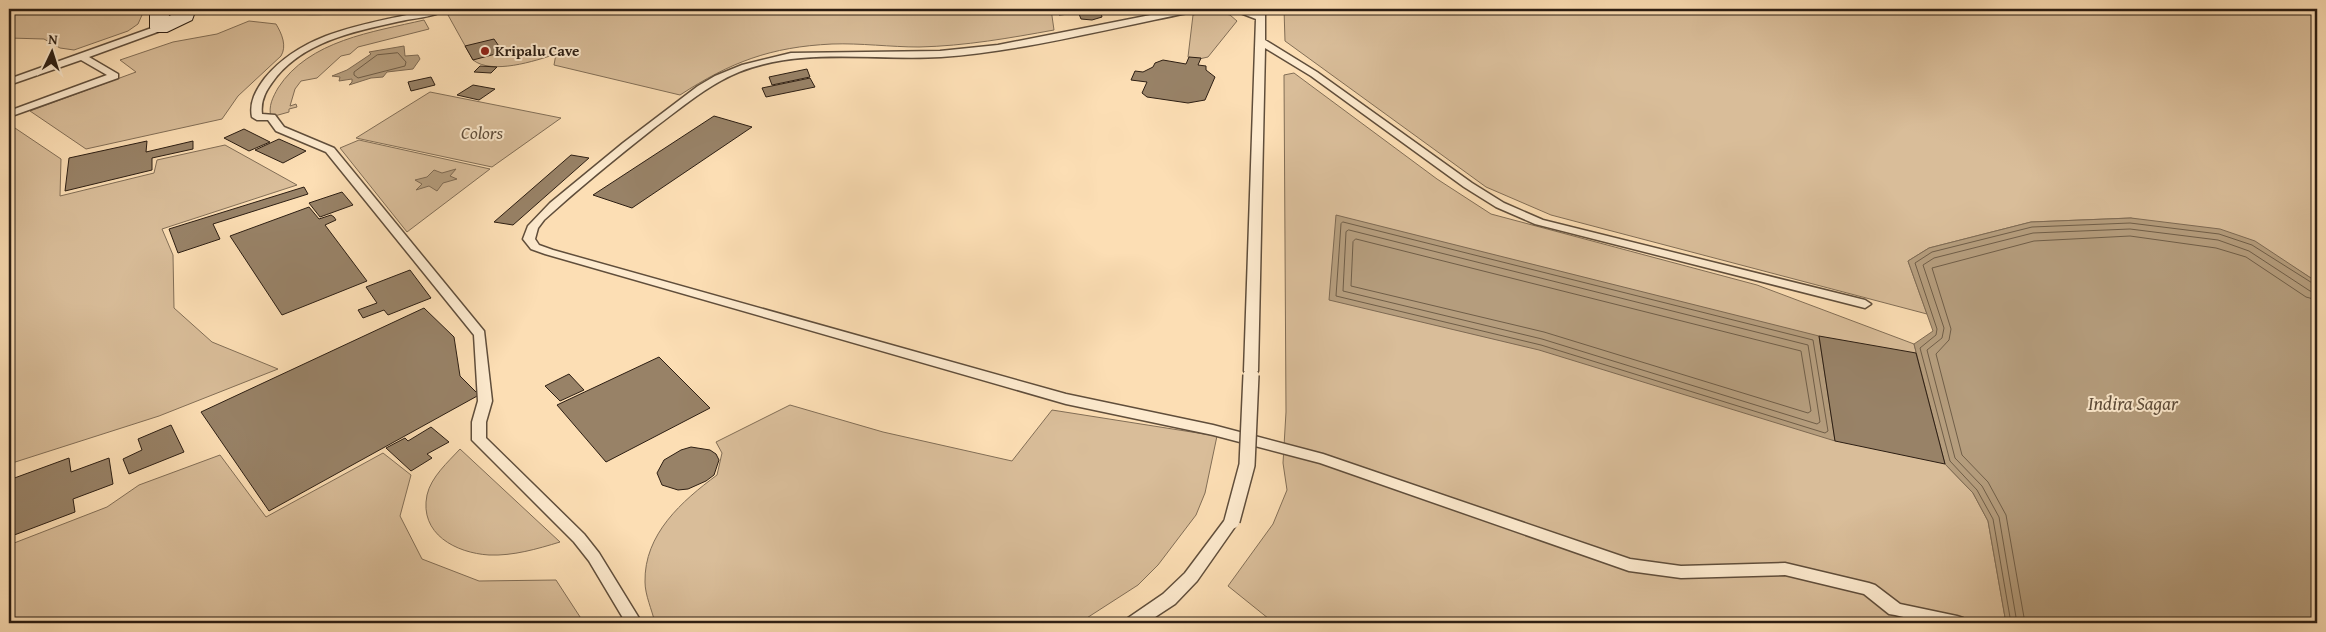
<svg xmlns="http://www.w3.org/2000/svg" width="2326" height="632" font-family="'Gentium Book Plus',serif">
  <rect width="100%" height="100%" fill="#fcdeb4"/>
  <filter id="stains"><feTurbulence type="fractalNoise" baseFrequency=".004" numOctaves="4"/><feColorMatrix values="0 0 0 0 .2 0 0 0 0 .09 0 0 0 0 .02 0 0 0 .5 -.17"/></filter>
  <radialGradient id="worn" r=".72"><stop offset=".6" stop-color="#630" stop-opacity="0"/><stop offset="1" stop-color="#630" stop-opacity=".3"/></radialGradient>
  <path fill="#d9bd99" stroke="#826e56" d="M9,9H141L142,15L138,24L128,31L74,50L60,48L44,39L9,38Z
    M263,9H376C339,15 299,18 263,9Z
    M464,9H1051L1054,30C1010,38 965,46 919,47C890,47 861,43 832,44C770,47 731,62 680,95L554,65L556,54C535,61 492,75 473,60L448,15Z
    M1284,9H2317V282L2295,268L2131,218L2031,222L1929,248L1908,261L1927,314L1551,215L1486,187L1285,41Z
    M1211,11L1230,15L1237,21L1208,57L1199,59L1188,57L1193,15Z
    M424,20L429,29L358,47L350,54L341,56L317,78L301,81L295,89L290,106L296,104L297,107L289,109V112L271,117C268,106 273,97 278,88C309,40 373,32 424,20Z
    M249,21L276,24C282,34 287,46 281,56L238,96L222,119L86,149L30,111L136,72L120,60L173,42L217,34Z
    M1294,73L1437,179L1491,214L1757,285L1914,344L1945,464L1973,493L1988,521L2006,623H1274L1228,586L1273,524L1287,490L1283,463L1286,412L1284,75Z
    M430,92L561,118L492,167L356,138Z
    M9,124L61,159L60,196L154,173L157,160L225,145L297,185L162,229L173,255L174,308L212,342L278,369L159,416L9,464Z
    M359,140L490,169L407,232L340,148Z
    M790,405L883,432L1012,461L1052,410L1217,436L1205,493L1196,515L1158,565L1138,585L1079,623H655C652,610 645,595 645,582C644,534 682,501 717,475L722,453L716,442Z
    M460,449L560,542C537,549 513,556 489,555C456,553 419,534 427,495C431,477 448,462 460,449Z
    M383,453L411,475L400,516L422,559L479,581L556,580L584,623H9V545L107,507L139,485L220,455L266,517Z"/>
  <path fill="#b59d7d" stroke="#7e6a53" d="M404,46L405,56L418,55L420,59L413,69L387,72L383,77L371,78L349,85L352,82V79L339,81L340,77L332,76L347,70L371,54L369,52Z
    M456,169L450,176L457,179L443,183L437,191L429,186L416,190L422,184L415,180L427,177L434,170L442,173Z
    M1336,215L1819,336L1835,441L1539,350L1329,300Z
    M2131,218L2220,229L2255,241L2317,282V623H2006L1988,521L1973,493L1945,464L1914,344L1933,331L1908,261L1929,248L2031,222Z"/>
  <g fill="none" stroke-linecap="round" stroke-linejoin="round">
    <path stroke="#705e48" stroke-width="1" d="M398,53L406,62L405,66L358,78L354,75V72L377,55Z
      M1343,222L1813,340L1828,431L1825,433L1541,345L1336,296L1341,224Z
      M1349,230L1808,345L1820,422L1817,424L1542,339L1343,291L1346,232Z
      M1356,239L1801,351L1811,411L1808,413L1544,332L1351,286L1353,242Z
      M2011,623L1993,519L1977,490L1950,461L1920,348L1936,335L1937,329L1915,263L1932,252L2032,227L2130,223L2219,234L2252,245L2317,286
      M2017,623L1999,517L1982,486L1955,458L1927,350L1942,338L1944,328L1923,265L1934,258L2033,233L2130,229L2218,240L2249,251L2310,291L2317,292
      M2025,623L2006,515L1988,482L1962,455L1936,354L1949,340L1951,329L1932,268L2034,241L2130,236L2216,248L2246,257L2306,297L2317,300"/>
  </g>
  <path fill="#988267" stroke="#2c1e13" d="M1058,9H1069L1070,14L1059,15Z
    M1085,11L1101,13L1102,17L1092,20L1081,19L1079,14Z
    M494,39L503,52L473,60L465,46Z
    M1189,57L1201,58L1198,65L1206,66V70L1215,77L1205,100L1188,103L1147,97L1142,93L1147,82L1131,80L1135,71L1143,72L1153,67L1155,63L1163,60L1186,64Z
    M480,66L497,67L491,73L474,72Z
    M807,69L810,77L772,85L769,77Z
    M431,77L435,85L411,91L408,82Z
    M810,78L815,87L766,97L762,88Z
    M473,85L495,89L479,100L457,95Z
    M714,116L752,127L632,208L593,195Z
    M244,129L270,142L249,151L224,138Z
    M279,139L306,151L283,163L255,150Z
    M147,141L146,152L193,141V149L152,158V170L65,191L69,158Z
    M571,155L589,158L513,225L494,222Z
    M304,187L308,194L213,224L220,239L178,253L169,229Z
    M342,192L353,205L320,217L309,203Z
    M309,207L319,219L331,215L334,217L336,220L325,225L367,281L282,315L230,236Z
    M410,270L431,298L388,315L384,310L363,318L358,310L377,303L366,287Z
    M424,308L454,337L460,376L479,395L269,511L201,412Z
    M1819,336L1916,353L1945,464L1835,441Z
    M659,357L710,408L606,462L557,405Z
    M569,374L584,390L560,401L545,386Z
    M171,425L184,452L129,474L123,459L142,450L138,439Z
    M431,427L449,442L427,454L432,458L411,471L386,448L405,438L408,441Z
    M691,447L710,450L716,454L719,460L714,475L706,481L688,489L678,490L662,485L657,473L664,460L681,450Z
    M69,458L71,472L109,458L113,484L73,499L75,512L9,537V480Z"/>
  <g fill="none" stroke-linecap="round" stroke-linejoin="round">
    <g stroke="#604e3b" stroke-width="3">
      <path id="lane" d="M433,9H446C437,16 418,18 406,20C361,30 308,39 277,76C268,88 260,98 262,114L275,115L284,127L334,148L484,331L492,401L486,422V438L584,534L599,553L642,623H626L589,561L574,542L472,440V422L478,401L474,335L326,152L276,131L268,120H257L252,117C249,102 256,90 265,78C307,28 373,24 433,9Z
        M1181,9H1197L1193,12C1110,28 1025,51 941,57C874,61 802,47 739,72C707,85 681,108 654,128C616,158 579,188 544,220L538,228L535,239L539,245L553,250L1066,394L1213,425L1323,454L1630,559L1681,566L1785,563L1869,583L1875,585L1900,604L1957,616L1963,618L1965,623H1929L1895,615L1889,614L1864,594L1785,575L1681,578L1629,571L1320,463L1213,435L1066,404L545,254L531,249L523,239L528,226L550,203L623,143L698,86L715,76L742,65L791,53L940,51L998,45Z
        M1230,9H1242L1256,14L1257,9H1265V40L1317,72L1472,183L1504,203L1543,220L1865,300L1871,304L1865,308L1535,224L1496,207L1464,187L1311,76L1265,48L1258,371L1256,374H1246L1244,371L1256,19Z
        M160,25L165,28L163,30L89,57L118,74V78L9,117V111L107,75L81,60L9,85V79Z
        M1232,515L1237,517L1239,521L1197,581L1175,604L1146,623H1126L1128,618L1163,594L1185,573L1227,517Z"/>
    </g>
    <g stroke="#2c1e13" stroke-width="2">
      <path id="secondary" d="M150,9H168L169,16L176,13L177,9H196L192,20L167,32H153L150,28Z"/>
    </g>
    <use href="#lane" fill="#fdeace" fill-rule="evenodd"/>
    <use href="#secondary" fill="#fdeace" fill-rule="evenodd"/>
    <g stroke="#604e3b" stroke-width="14" stroke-linecap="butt">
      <path id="lane-bridge-far1" d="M1251,376V371"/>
    </g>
    <g stroke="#604e3b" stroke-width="18" stroke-linecap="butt">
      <path id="lane-bridge" d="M1232,521L1247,465L1251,375"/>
    </g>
    <use href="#lane-bridge-far1" stroke="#fdeace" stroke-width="12"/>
    <use href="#lane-bridge" stroke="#fdeace" stroke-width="15"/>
  </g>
  <circle fill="#8f2418" stroke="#fdeace" stroke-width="2" cx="485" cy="51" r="5"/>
  <g text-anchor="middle" stroke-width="4" stroke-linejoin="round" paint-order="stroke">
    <g font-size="15" font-weight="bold" fill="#2c1e13" stroke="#fdeace" text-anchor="start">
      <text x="495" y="56">Kripalu Cave</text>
    </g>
    <g font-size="18" font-style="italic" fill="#604e3b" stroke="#fdeace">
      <text x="482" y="139">Colors</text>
    </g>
    <g font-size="19" font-style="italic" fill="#5c4a38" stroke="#fdeace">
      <text x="2133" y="410">Indira Sagar</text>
    </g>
  </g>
  <rect width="2326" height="632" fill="none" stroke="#fcdeb4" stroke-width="30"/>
  <rect x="10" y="10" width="2306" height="612" fill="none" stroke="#2c1e13" stroke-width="2.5"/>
  <rect x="15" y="15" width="2296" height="602" fill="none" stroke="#2c1e13"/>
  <g transform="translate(52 52) rotate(4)" stroke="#fdeace" stroke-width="4" paint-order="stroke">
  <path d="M0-4L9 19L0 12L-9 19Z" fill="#2c1e13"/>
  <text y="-8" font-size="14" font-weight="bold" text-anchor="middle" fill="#2c1e13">N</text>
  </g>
  <rect width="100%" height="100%" filter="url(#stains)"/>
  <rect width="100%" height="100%" fill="url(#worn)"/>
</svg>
